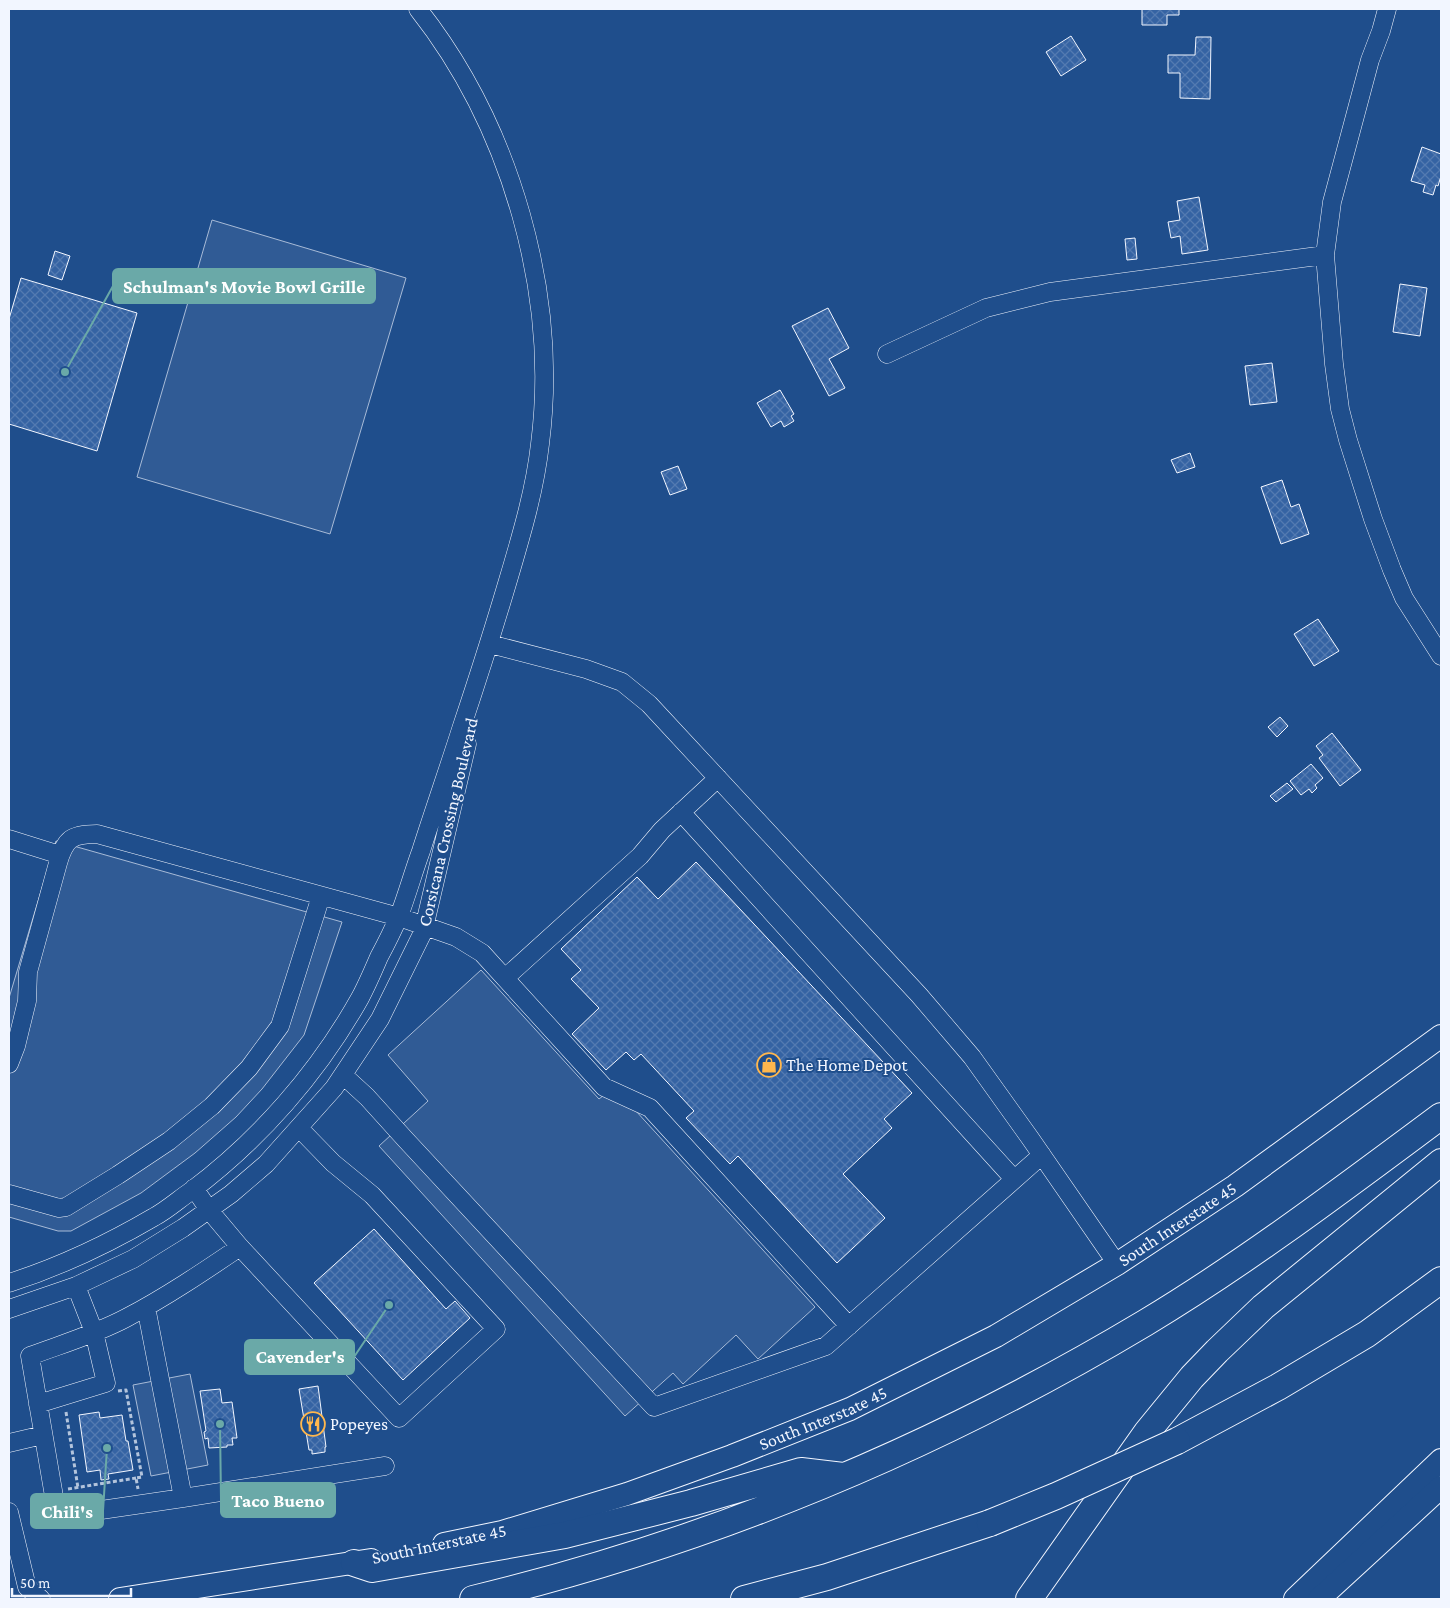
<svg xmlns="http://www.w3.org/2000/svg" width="1450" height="1608" font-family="'Crimson Pro',serif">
  <defs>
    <pattern id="building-cross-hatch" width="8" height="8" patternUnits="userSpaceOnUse" patternTransform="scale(1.25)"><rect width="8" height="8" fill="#3563a3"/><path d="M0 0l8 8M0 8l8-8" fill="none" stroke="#537ab1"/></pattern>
  </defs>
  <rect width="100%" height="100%" fill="#1f4e8c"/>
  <path fill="#305b95" stroke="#a8bbd7" d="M212,220L406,278L330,534L137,477Z
    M56,841L342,922L304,1035L262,1089L236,1117L195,1153L141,1193L71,1231H58L9,1217V998Z
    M481,970L599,1099L614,1087L815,1307L758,1359L736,1335L683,1384L673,1373L625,1416L379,1146L428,1101L388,1055Z
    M190,1374L208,1465L151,1476L133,1385Z"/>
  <path fill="url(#building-cross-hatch)" stroke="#f2f6ff" d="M1142,9H1179V15H1167V25H1142Z
    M1071,36L1086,60L1061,76L1046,52Z
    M1196,37H1211L1210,99L1180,98V73H1168V55H1195Z
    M1422,147L1441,154V176L1438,186L1436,185L1433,195L1423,192L1425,185L1411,181Z
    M1199,197L1208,250L1182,254L1180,236L1171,238L1168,222L1180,220L1177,201Z
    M1135,238L1137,259L1127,260L1125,239Z
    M55,251L70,256L62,280L48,275Z
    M21,278L137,313L97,451L9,424V319Z
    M1400,284L1427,288L1420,336L1393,332Z
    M828,308L849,348L829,359L845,388L829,396L792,326Z
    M1272,363L1277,402L1250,405L1245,366Z
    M780,390L794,414L791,416L794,421L784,427L781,421L771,427L757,403Z
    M1190,453L1195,467L1177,473L1171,460Z
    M678,466L687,489L670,495L661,472Z
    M1282,480L1291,507L1299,504L1309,534L1281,544L1261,487Z
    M1318,619L1339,651L1314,666L1294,634Z
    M1280,717L1288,726L1277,737L1268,727Z
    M1332,733L1361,770L1340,786L1319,758L1323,755L1316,746Z
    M1311,764L1323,778L1315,785L1317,788L1312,793L1309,789L1301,795L1290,781Z
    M1287,783L1293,789L1276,802L1270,796Z
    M696,862L912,1093L884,1119L892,1128L843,1174L885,1218L837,1263L738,1156L730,1164L686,1118L694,1111L641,1054L634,1060L626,1052L606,1070L572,1034L599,1008L571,979L581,970L561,949L637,877L658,899Z
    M374,1229L446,1309L455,1301L470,1318L403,1380L314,1283Z
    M318,1386L326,1447H325V1452L312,1454V1450H309L299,1389Z
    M220,1389L222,1403L232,1402L237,1438H232L233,1445H227V1447L209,1448L208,1438L205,1439L204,1432L206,1431L200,1391Z
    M99,1412L100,1418L122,1415L126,1441H128L133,1470L108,1474L109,1479L101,1480L100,1470L87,1472L79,1415Z"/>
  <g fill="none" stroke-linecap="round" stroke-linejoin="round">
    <g stroke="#f2f6ff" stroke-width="19">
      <path id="minor" d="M1387,9L1381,31L1370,60L1332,202L1325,255L1334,364L1340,409L1348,440L1373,519L1392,570L1404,598L1441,656
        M887,354L986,308L1050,292L1325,255
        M490,644L586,669L622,682L649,704L919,995L972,1057L1030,1138L1117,1264
        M681,812L1014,1179
        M9,839L60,855
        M505,978L640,856L662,830L718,778
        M9,1064L16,1046L27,1001L28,972L58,863C65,839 71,834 97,834L399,917L456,937L482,953L604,1087L650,1108L849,1326
        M343,1075L367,1097L405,1139L654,1407L826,1346L1042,1155
        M194,1188L209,1210L240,1247L399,1418L496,1329L372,1195L333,1163L299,1128
        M9,1194L59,1208L66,1207L118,1175L169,1141L212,1106L249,1068L280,1026L321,896
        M9,1283C59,1267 108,1244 154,1217C167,1210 178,1200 191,1191C259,1140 318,1073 360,998C367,985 373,971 379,957C386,944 393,930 399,916C407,895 413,873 421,851C434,810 448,770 461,729C478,678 494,628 509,577C522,533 535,489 540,444C559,294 511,127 418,9
        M146,1307L183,1498L385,1466
        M9,1309L76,1286L133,1259L183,1228L231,1194L266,1164L334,1088L380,1019L423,932L467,744
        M38,1404L106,1383L94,1332L76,1286
        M9,1443L43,1435
        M183,1498L67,1515L61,1513L56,1508L30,1356C62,1344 96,1334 126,1318C166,1297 203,1272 240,1247
        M9,1512L27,1587L41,1599"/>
    </g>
    <g stroke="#f2f6ff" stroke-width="24">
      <g id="major">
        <path id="s1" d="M444,1544L502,1532L627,1494L732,1456L850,1409L996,1336L1117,1264L1235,1186L1441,1036"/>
        <path d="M120,1599L371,1560"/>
        <path d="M1295,1599L1441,1460"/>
        <path d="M1319,1599L1441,1487"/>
      </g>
    </g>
    <g stroke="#f2f6ff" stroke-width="28">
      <path id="highway" d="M1177,1441L1278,1387L1367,1334L1441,1280
        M354,1563L372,1569L565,1535L691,1503L801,1471L843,1476
        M473,1599C710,1542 936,1448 1145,1323C1248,1261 1344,1188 1441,1116
        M744,1599L827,1577L990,1523
        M1029,1599L1147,1432L1192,1377L1217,1351L1263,1307L1441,1162"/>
    </g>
    <path stroke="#b3c4dc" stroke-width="3" stroke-dasharray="4 2.5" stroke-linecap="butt" d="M118,1391L126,1390L142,1477L136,1478L138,1489
      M66,1412L78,1488
      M68,1489L136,1478"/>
    <use href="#minor" stroke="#1f4e8c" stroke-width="18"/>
    <use href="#major" stroke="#1f4e8c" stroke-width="22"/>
    <use href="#highway" stroke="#1f4e8c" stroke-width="26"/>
    <g stroke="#f2f6ff" stroke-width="28" stroke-linecap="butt">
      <path id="highway-bridge" d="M990,1523L1056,1496L1177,1441"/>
    </g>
    <use href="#highway-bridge" stroke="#1f4e8c" stroke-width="26"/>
  </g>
  <defs>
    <g id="shop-ring" transform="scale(1.25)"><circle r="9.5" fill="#1f4e8c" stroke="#ffb74d" stroke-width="1.5"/><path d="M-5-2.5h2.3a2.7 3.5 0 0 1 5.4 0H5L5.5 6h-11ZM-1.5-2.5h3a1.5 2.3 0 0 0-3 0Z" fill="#ffb74d"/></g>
    <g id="restaurant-ring" transform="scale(1.25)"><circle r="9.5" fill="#1f4e8c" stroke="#ffb74d" stroke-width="1.5"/><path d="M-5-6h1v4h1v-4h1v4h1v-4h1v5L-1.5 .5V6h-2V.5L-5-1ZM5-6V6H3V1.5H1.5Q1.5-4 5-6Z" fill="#ffb74d"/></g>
  </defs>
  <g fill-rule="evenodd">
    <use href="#shop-ring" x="769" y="1065"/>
    <use href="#restaurant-ring" x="313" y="1424"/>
  </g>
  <g text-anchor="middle" stroke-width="4" stroke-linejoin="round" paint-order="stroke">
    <g font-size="18" fill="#f2f6ff" stroke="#1f4e8c">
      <text transform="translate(448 822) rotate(-77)" y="6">Corsicana Crossing Boulevard</text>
      <text dy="6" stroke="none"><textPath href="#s1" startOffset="805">South Interstate 45</textPath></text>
      <text dy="6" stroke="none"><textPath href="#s1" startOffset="400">South Interstate 45</textPath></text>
      <text transform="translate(439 1544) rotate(-12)" y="6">South Interstate 45</text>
    </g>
    <g font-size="18" fill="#f2f6ff" stroke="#1f4e8c" text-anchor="start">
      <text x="786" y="1071">The Home Depot</text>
      <text x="330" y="1430">Popeyes</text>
    </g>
  </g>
  <path fill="none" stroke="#6aa9a8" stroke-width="2" d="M65 372L113 286M389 1305L354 1357M220 1424L221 1500M107 1448L103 1511"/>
  <g fill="#6aa9a8" stroke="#1f4e8c" stroke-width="2">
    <circle cx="65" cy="372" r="5"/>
    <circle cx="389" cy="1305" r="5"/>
    <circle cx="220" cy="1424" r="5"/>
    <circle cx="107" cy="1448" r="5"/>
  </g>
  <g fill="#6aa9a8" stroke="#6aa9a8" stroke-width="2">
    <rect x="113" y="269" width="262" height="34" rx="5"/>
    <rect x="245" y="1340" width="109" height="34" rx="5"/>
    <rect x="221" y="1483" width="114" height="34" rx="5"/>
    <rect x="31" y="1494" width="72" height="34" rx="5"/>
  </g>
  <g font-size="19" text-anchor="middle" font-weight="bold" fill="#fff">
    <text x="244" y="293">Schulman's Movie Bowl Grille</text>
    <text x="300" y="1363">Cavender's</text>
    <text x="278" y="1507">Taco Bueno</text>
    <text x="67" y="1518">Chili's</text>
  </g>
  <rect width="1450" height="1608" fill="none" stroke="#f2f6ff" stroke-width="20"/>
  <path d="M12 1588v8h119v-8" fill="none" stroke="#f2f6ff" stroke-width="2.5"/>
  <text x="20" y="1588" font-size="15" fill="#f2f6ff" stroke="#1f4e8c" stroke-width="4" paint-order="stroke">50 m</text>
</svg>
